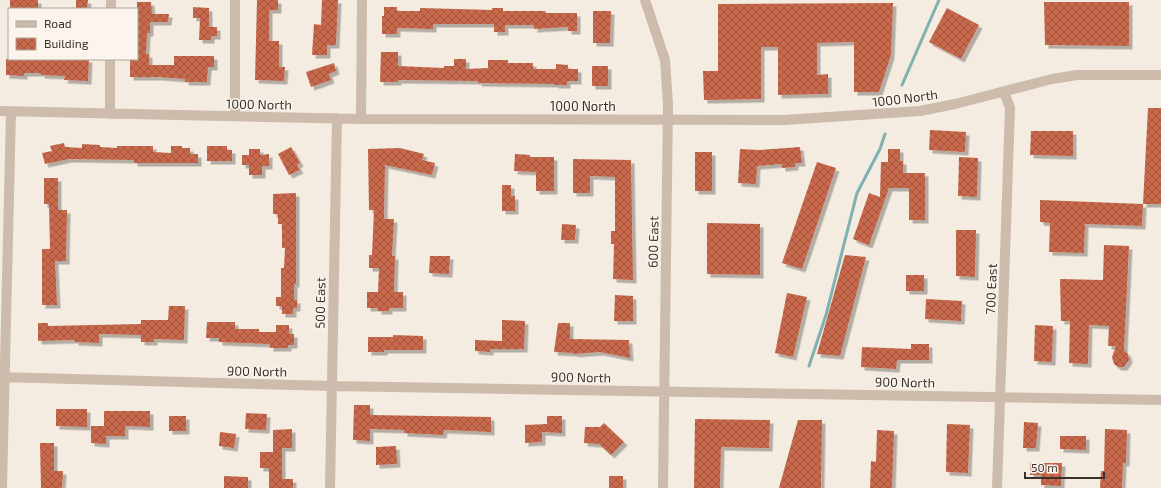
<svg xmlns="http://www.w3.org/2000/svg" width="1161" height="488" font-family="'Exo 2',sans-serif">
  <defs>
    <pattern id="building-cross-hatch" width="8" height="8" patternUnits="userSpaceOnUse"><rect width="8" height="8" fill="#c8694b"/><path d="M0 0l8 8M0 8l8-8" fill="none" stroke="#a4573f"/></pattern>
    <filter id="shadow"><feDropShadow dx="3.5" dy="3.5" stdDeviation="0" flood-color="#0004"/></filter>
  </defs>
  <rect width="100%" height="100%" fill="#f4ebe1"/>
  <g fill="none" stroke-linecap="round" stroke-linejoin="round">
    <path stroke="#7fb0b2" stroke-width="3" d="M902,85L939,0
      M809,366L826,315L857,193L880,149L885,134"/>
  </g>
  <path fill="url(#building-cross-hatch)" filter="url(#shadow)" d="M10,0H38V9H10Z
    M76,0H88L87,9H76Z
    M257,0H278V10H269V41H279V67H285L284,81L255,80Z
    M322,0H338L336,45H327V55H312L314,24L321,25Z
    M137,2H151L152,14H169L168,22H150V33H147L146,54H149V65H174V56H214V67H208L207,82H185V79L158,77H130V59H137Z
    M1044,2H1129V46L1045,45Z
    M893,3L891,55L879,92H854V42L817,43V75L828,74V94L778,95V47H761V99L704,100L703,71H718V4Z
    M193,7L209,8V27H217V36H211V40H199L200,18H193Z
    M384,7H397V11H420V8L492,10V8H503V11H545L546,13H577V31H568V27L534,29V25H505V32H494V24H433V29L397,28V34H382V16H384Z
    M947,8L979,25L961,59L929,42Z
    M593,11H611L610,43H593Z
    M381,52H398V66L444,68V66H454V59H466V69L488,68V60H508V63H533V69H556V64L568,65V69H578V81H567V85H555V84L478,83V81L398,80V82H380Z
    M6,59H89L88,81L64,80L65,76L41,75V73H24V76L6,75Z
    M334,63L336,71L329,74L331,80L311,87L306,72Z
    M592,66H608V86H592Z
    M1148,108H1161V204H1143Z
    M930,130L966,132L965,152L929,150Z
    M1031,131H1073V156L1030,155Z
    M64,143L65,147L82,148V144L100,145V147L117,148V146H153V152L171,153V146H182V148H190V154H198V163H134V160L69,159L45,164L42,153L52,151L50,146Z
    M207,146H227V150H232V161H207Z
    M291,147L300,163L297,165L300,170L289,175L278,154Z
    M800,147L802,163H795V167L782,168V164L757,166L756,184L738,183L740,149L759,150Z
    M400,148L424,154L422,160L435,163L432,175L385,165L384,219H394L392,256H395L394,292H403V308H389V311H378V308H367V292H378L379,268H369V255H372L374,210H369L368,149Z
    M249,149H260V155L269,154V166H262V175H249V165H242V155H249Z
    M888,149H900V161H903V173H925V220H909V188H889L869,245L853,239L869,193L880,197L881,162H888Z
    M695,152H712V191H695Z
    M515,154L530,155V157H554V191H536V172L514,171Z
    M959,157L978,158L977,197L958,196Z
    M573,159L631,160L633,280L613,279L614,244H611V231H615V177L590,176V193H573Z
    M817,162L836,168L802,269L782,263Z
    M44,178H58V210H67L66,261H55L57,305H42V249H50L49,204H44Z
    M502,185H511V196H515V211H502Z
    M296,193V284H294V300H297V308H293V314H282V306H276V297H281V268H284L285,248H282V224H278V214H273V194Z
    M1040,200L1143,204L1142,226L1085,224L1084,253L1049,252L1050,223L1040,222Z
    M707,223L760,224V275L707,274Z
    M562,224L576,225L575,240H561Z
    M956,230H976L975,277L956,276Z
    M1104,245L1129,246L1124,350L1128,354L1129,360L1124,367H1118L1114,364L1112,357L1116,346H1108L1109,326L1089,325L1088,364L1069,363L1070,321H1061L1060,279L1103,280Z
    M845,255L866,257L840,356L817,354Z
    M430,256H450L449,274L429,273Z
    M906,275H924V291H906Z
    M787,293L807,297L793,357L775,353Z
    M615,295L633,296V321H614Z
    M926,299L962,301L961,321L925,319Z
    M169,306H185L184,340L154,339V342H141V335L99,334V343L75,342V340L38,341V323H48V326L141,324V320H168Z
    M502,320L525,321L524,349H490V352L475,351V340L502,341Z
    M207,322H235V329H259V332H276V325H289V334H294V345H288V348H270V344L219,342V338H206Z
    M558,323H570V339L629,340L630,358L600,352L574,354V353L554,352Z
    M1035,325L1053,326L1052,362L1034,361Z
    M393,335L423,336V350H384V352H368V337H393Z
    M911,344H929V360H897L896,369L861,367L862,347L911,349Z
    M354,405H370V415L491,417V432L444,430L443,435L404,433V430L370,429V441L353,440Z
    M56,409H87V427L56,426Z
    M104,411H150V427L125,426V436H106V444L91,443V426H104Z
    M246,413L267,414L266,430L245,429Z
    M169,416H186V431H169Z
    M547,416H562V433L542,432V442L525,443V425L547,424Z
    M695,419L770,420L769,448L721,447L720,488H694Z
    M798,420H822L821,488H779Z
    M1024,422L1038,423L1036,448H1023Z
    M604,423L624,442L611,455L599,444L584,443L585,427H600Z
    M947,424L970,425L968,473L946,472Z
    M292,429V448H282V479H293V488H269V468H260V452H273V430Z
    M1105,429L1127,430L1126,463H1123L1122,488H1100L1101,471H1104Z
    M877,430L894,431L892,488H870L871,461L876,462Z
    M220,432L236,434L234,448L219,446Z
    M1060,436H1086V450L1060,449Z
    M40,443H54V471H63L62,488H41Z
    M396,446L397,464L376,465V447Z
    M1030,463H1062L1061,486L1041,485V475H1030Z
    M224,476L248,477V488H224Z
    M609,476H623V488H609Z"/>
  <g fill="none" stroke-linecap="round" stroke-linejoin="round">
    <path stroke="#cdbbac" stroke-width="10" d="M645,0L665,60L668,104L663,488
      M111,9V0
      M0,111L361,119L784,120L920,111L955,104L1052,79L1077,75H1161
      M110,114V59
      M235,116V0
      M361,119L362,0
      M0,377L332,386L1161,400
      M2,488L11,112
      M330,488L337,118
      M997,488L1010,108L1004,92"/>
  </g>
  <g text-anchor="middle" stroke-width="3" stroke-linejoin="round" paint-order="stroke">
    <g font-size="13" fill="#3b302b" stroke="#fbf5ee">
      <text transform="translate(905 98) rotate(-7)" y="5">1000 North</text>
      <text transform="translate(259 104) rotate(1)" y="5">1000 North</text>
      <text x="583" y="111">1000 North</text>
      <text transform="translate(653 242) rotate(-89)" y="5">600 East</text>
      <text transform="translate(991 289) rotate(-88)" y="5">700 East</text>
      <text transform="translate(320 303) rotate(-89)" y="5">500 East</text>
      <text transform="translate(257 371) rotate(1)" y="5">900 North</text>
      <text transform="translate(581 377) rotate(1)" y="5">900 North</text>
      <text transform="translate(905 382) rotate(1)" y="5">900 North</text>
    </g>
  </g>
  <rect x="8" y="8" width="130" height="52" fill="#fbf5ee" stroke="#aea6a0"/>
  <rect x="16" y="21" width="20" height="6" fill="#cdbbac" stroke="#aea6a0"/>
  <text x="44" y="28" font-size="12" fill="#3b302b">Road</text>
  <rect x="16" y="38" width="20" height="12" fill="url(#building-cross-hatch)" stroke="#aea6a0"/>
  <text x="44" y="48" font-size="12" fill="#3b302b">Building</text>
  <path d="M1025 472v6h79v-6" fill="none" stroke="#3b302b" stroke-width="2"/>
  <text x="1031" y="472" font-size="12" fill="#3b302b" stroke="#fbf5ee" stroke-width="3" paint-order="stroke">50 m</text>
</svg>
